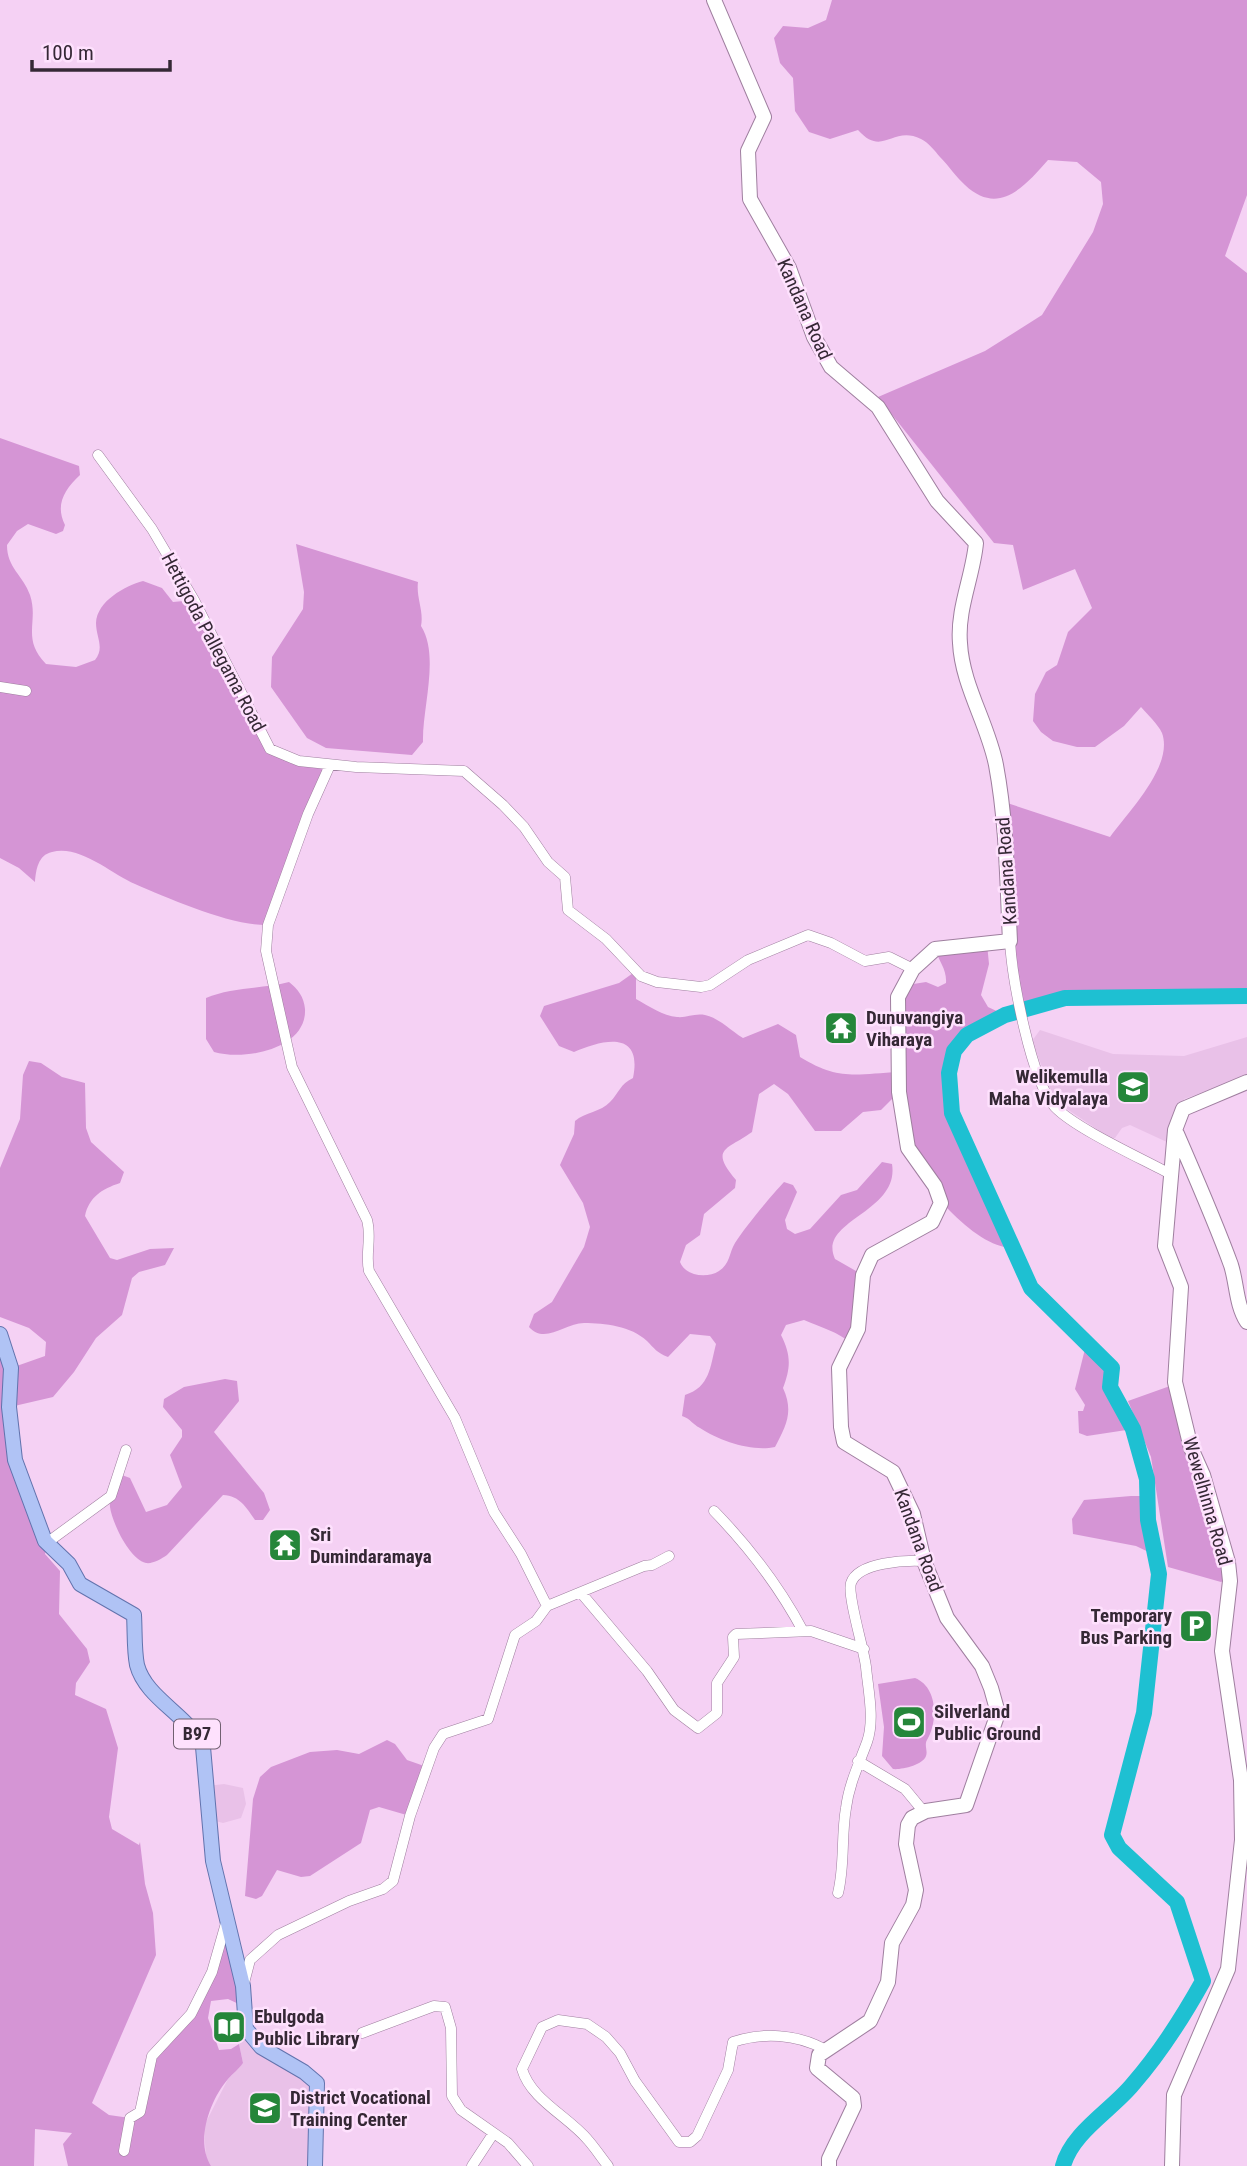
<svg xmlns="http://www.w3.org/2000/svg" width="1247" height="2166" font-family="'Roboto Condensed',sans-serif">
  <rect width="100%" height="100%" fill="#f5d1f4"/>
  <path fill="#e9c1e8" d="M1040,1030L1113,1054L1184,1056L1247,1037V1076L1184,1099L1169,1143L1130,1125L1122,1128L1115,1138H1110L1055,1101L1032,1041Z
    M224,1784L243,1788L246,1804L241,1818L223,1823L208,1819L207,1786Z
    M250,2036L311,2077L315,2166H211L206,2158L204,2126L228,2079L243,2063L239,2044Z"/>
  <path fill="#d595d5" d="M832,0H1247V195L1225,256L1247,273V996L1065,998L1021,1010L1001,801L1110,837C1128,812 1174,766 1162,733C1158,724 1147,714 1141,707L1124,726L1095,747H1077L1053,741L1041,732L1033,721L1035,694L1046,672L1057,665L1068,632L1092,608L1075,569L1023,590L1013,545L994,543L878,397L985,351L1042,315L1093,232L1103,204L1101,182L1077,162L1048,160C1025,186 999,217 965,185C956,177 949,166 940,157C935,151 928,142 921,139C892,125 883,158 858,130L830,139L809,132L795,111L793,78L780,63L774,38L783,26L808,28L826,20Z
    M0,438L79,466L80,475C64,490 55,505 65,525L63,531L56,534L28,524L17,531L7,545C7,568 23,575 30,595C39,622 21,638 46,664L76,667L95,660C105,648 96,637 96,623C97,601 125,586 143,581L162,588L173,602L194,600L270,749L330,765L268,925C231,926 170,899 135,884C112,874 79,844 52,852C38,855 36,870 35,882L19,868L0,858Z
    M296,544L418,582C416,598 424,611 421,626C440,656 422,708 423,742L412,755L326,748L307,738L271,687L272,657L303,609L304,592Z
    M987,944L989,964L981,995L988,1007L1005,1015L967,1035L954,1051L949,1073L952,1113L1012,1248C974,1247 918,1182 907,1146C902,1130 902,1110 899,1092L881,1110L863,1112L841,1131H815L788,1094L774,1084L759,1094L752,1132C727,1150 709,1148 736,1180L735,1188L704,1214L700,1235L686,1245L680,1262C685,1276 707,1279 719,1271C730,1264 729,1253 735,1243C745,1227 771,1196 784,1182L793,1185L797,1192L785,1220L787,1229L795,1234L810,1229L841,1195L857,1190L882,1162L892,1164C900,1213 817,1220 835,1259L863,1275L852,1344C837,1331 822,1328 804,1320L786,1325L781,1335C791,1355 791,1367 783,1388C794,1412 786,1426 775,1447C752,1452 720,1441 700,1428C692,1424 691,1419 682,1416L685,1395C710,1387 710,1367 716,1344L710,1336L690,1334L668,1357C657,1353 654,1348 647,1341C631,1326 605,1323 584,1323C565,1323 545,1345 529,1327L534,1314L552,1302L584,1247L590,1227L583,1203L560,1165L574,1134L575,1121C585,1112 601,1112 610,1102C619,1093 620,1084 633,1078C643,1029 602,1040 574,1052L559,1046L540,1016L544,1006L619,983L636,971V999C649,1006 663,1016 677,1017C687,1018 694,1013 705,1015C719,1018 730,1030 743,1038L778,1024L796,1035L800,1057C839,1081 855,1074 899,1072L901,986L926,982L938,987L946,983C947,969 939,962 935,949Z
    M289,982C298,989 304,997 305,1009C307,1049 245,1061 214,1052L206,1039V998C231,987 262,989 289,982Z
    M29,1061L41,1063L62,1077L85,1083L86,1128L91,1142L124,1172L120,1183C102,1189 89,1197 85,1216L110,1258L117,1260L150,1249L174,1248L165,1265L139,1272L132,1278L122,1315L96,1338L74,1372L53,1397L10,1407L15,1460L48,1542L45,1554L60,1571L59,1614L87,1649L90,1662L76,1683L75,1695L106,1709L118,1748L109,1817L112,1829L139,1845L140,1842L145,1884L153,1913L156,1955L92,2103L109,2115L130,2118L140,2112L152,2056L191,2014L226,1923L243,2006L228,1999L211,2001L208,2018L219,2050L231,2049L239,2044L243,2063C238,2070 233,2073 228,2079C210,2100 195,2141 211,2166H68L63,2144L72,2133L35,2129L34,2166H0V1334L11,1368L45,1356L46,1342L29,1328L0,1317V1168L20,1119L23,1075Z
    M1087,1341L1112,1368L1110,1387L1133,1429L1087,1436L1079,1433L1078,1411H1083L1085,1405L1075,1389Z
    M225,1379L237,1381L239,1401L214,1432L264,1493L270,1510L263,1520H255C246,1507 240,1496 223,1495L167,1555C161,1559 153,1564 146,1563C129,1559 112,1522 110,1507C109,1499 110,1492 109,1484L119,1474L130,1478L146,1512L167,1505L182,1487L170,1455L182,1437V1430L163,1407L164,1399L184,1387Z
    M1170,1386L1205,1490L1213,1537L1225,1580L1221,1582L1168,1567L1151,1457L1128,1401Z
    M1131,1496H1148V1520L1157,1556L1136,1546L1073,1534L1072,1519L1084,1500Z
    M915,1678C938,1687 938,1722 927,1740C924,1745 928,1751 926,1756C923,1765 901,1770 893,1769L882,1756L884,1727L878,1684Z
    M387,1740L395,1744L407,1760L427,1767L410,1816L379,1807L370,1810L361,1843L310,1876L301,1877L277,1870L262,1896L256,1899L245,1896L253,1799L260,1777L271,1767L310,1752L337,1750L359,1754Z"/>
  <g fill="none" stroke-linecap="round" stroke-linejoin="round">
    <path stroke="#1ec0d2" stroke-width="16" d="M1063,2166C1072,2132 1112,2110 1133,2084C1160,2053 1183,2017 1203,1981L1177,1902L1119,1848L1112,1835L1144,1713L1159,1574L1148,1520L1147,1479L1133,1429L1110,1387L1112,1368L1031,1288L952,1113L949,1073L954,1051L967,1035L1005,1015L1065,998L1247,996"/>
    <g stroke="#9f7f9f" stroke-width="11">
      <path id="street" d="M98,455L152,529L194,600L270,749L299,761L356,767L464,771L503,805L524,827L548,862L565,877L568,910L606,939L641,976L657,982L701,987L710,985L748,960L808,935L831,943L865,961L889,957L913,969
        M0,687L26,691
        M330,765L308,814L268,925L266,951L292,1067L367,1220C372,1238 365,1254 369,1271L455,1418L494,1512L521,1554L547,1606
        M1010,941C1012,978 1031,1081 1055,1107C1076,1129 1143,1159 1172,1175
        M714,1511C749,1547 779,1586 803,1631
        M48,1542L111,1496L126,1450
        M582,1594L647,1671L674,1710L698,1728L717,1713V1683L734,1657L733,1637L736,1634L811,1631L864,1649
        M858,1761L905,1789L924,1812
        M838,1893C845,1865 841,1836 846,1808C849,1784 859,1764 867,1742C875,1720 868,1689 866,1667C864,1649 847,1595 851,1583C858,1562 906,1560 924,1561
        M244,1983L250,1960L278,1935L349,1901L383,1889L393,1881L410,1816L434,1748L443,1734L488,1719L515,1635L536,1621L547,1606L644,1566L652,1565L669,1556
        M362,2033L434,2006L445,2007L451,2028L452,2096L461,2110L508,2143L528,2166
        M124,2151L130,2118L140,2112L152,2056L191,2014L212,1972L226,1923
        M472,2166L493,2134
        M608,2166C601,2157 595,2148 588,2140C568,2116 531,2100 522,2069L542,2027L558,2020L587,2024L606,2037L620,2053L635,2081L679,2142H690L697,2136L728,2070L733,2042C763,2032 796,2034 824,2049"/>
    </g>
    <g stroke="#9f7f9f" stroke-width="16">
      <path id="secondary" d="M714,0L764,117L748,151L750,199L789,268L814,337L831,367L878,407L937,501L976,543C973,576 957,609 960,643C962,685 988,724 996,765C1007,824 1007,882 1010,941L935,949L913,969L898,997L899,1092L908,1148L935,1186L941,1203L932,1222L872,1255L863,1275L858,1329L839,1368L841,1427L844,1442L893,1472L913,1514L924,1561L947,1618L982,1666L991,1688L998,1713L966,1805L926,1811L912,1818L908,1825L906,1844L916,1890L913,1905L892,1943L888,1982L870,2021L819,2055L817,2068L853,2098L854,2106L829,2159V2166
        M1177,1134C1196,1178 1215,1221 1231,1265C1237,1284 1236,1305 1247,1322
        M1172,2166L1174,2095L1228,1969L1242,1840L1241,1780L1222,1651L1230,1581L1228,1562L1203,1475L1191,1448L1175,1382L1181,1287L1165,1246L1175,1130L1183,1109L1247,1082"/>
    </g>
    <g stroke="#6273ad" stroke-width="16">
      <path id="primary" d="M0,1334L11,1368L9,1407L15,1460L45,1541L69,1564L80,1584L134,1615C135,1631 134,1650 137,1665C146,1699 189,1715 203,1747L213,1861L243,1986L246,2029L261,2047L304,2072L317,2083L315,2166"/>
    </g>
    <use href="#street" stroke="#fff" stroke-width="10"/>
    <use href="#secondary" stroke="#fff" stroke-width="14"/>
    <use href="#primary" stroke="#b0c3f5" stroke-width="14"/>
  </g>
  <defs>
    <g id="temple-square" transform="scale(1.75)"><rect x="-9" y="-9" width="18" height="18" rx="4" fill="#25863a" stroke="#fee1fd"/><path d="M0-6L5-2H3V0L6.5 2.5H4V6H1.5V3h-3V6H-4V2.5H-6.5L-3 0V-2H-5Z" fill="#fff"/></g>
    <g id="school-square" transform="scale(1.75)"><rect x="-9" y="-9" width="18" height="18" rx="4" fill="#25863a" stroke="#fee1fd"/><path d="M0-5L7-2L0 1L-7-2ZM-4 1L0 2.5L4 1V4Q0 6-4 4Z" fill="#fff"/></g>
    <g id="parking-square" transform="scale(1.75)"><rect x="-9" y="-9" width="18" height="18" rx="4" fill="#25863a" stroke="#fee1fd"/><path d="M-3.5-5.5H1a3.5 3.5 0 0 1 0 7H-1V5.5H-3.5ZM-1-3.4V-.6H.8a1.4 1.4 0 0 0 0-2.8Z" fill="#fff"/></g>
    <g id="stadium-square" transform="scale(1.75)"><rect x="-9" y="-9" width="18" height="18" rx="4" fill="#25863a" stroke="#fee1fd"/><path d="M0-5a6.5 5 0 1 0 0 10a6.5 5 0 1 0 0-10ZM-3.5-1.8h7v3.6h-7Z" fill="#fff"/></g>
    <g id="library-square" transform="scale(1.75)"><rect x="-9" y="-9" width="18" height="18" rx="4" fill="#25863a" stroke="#fee1fd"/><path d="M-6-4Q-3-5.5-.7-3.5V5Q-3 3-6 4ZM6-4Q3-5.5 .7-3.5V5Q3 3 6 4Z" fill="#fff"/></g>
    <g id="university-square" transform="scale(1.75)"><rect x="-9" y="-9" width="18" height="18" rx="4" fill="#25863a" stroke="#fee1fd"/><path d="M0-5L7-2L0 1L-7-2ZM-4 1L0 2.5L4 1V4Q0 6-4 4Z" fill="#fff"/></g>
  </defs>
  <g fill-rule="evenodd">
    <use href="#temple-square" x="841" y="1028"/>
    <use href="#school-square" x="1133" y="1087"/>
    <use href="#temple-square" x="285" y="1545"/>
    <use href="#parking-square" x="1196" y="1626"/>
    <use href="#stadium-square" x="909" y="1722"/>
    <use href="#library-square" x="229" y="2027"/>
    <use href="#university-square" x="265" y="2108"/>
  </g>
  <g text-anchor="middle" stroke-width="5" stroke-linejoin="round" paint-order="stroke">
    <rect fill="#fee1fd" stroke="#716071" stroke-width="2" x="174" y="1719.5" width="46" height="29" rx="5"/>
    <g font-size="18" font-weight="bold" fill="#352835">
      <text x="197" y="1740">B97</text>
    </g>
    <g font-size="19" fill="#352835" stroke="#fee1fd">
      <text transform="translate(805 309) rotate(66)" y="7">Kandana Road</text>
      <text transform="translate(214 642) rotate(62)" y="7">Hettigoda Pallegama Road</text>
      <text transform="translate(1006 871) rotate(-94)" y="7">Kandana Road</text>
      <text transform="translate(1208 1501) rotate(74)" y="7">Wewelhinna Road</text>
      <text transform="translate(919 1540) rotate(70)" y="7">Kandana Road</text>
    </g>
    <g font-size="19" font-weight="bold" fill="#352835" stroke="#fee1fd" text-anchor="start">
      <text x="866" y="1024">Dunuvangiya<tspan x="866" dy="22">Viharaya</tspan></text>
      <text x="1108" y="1083" text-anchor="end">Welikemulla<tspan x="1108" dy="22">Maha Vidyalaya</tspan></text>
      <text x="310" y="1541">Sri<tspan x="310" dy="22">Dumindaramaya</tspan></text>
      <text x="1172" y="1622" text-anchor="end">Temporary<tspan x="1172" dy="22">Bus Parking</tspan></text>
      <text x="934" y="1718">Silverland<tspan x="934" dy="22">Public Ground</tspan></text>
      <text x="254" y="2023">Ebulgoda<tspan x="254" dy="22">Public Library</tspan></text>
      <text x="290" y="2104">District Vocational<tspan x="290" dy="22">Training Center</tspan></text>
    </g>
  </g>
  <path d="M32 60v10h138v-10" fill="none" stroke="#352835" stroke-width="3.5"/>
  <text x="42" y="60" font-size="21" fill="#352835" stroke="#fee1fd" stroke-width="5" paint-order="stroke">100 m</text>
</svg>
